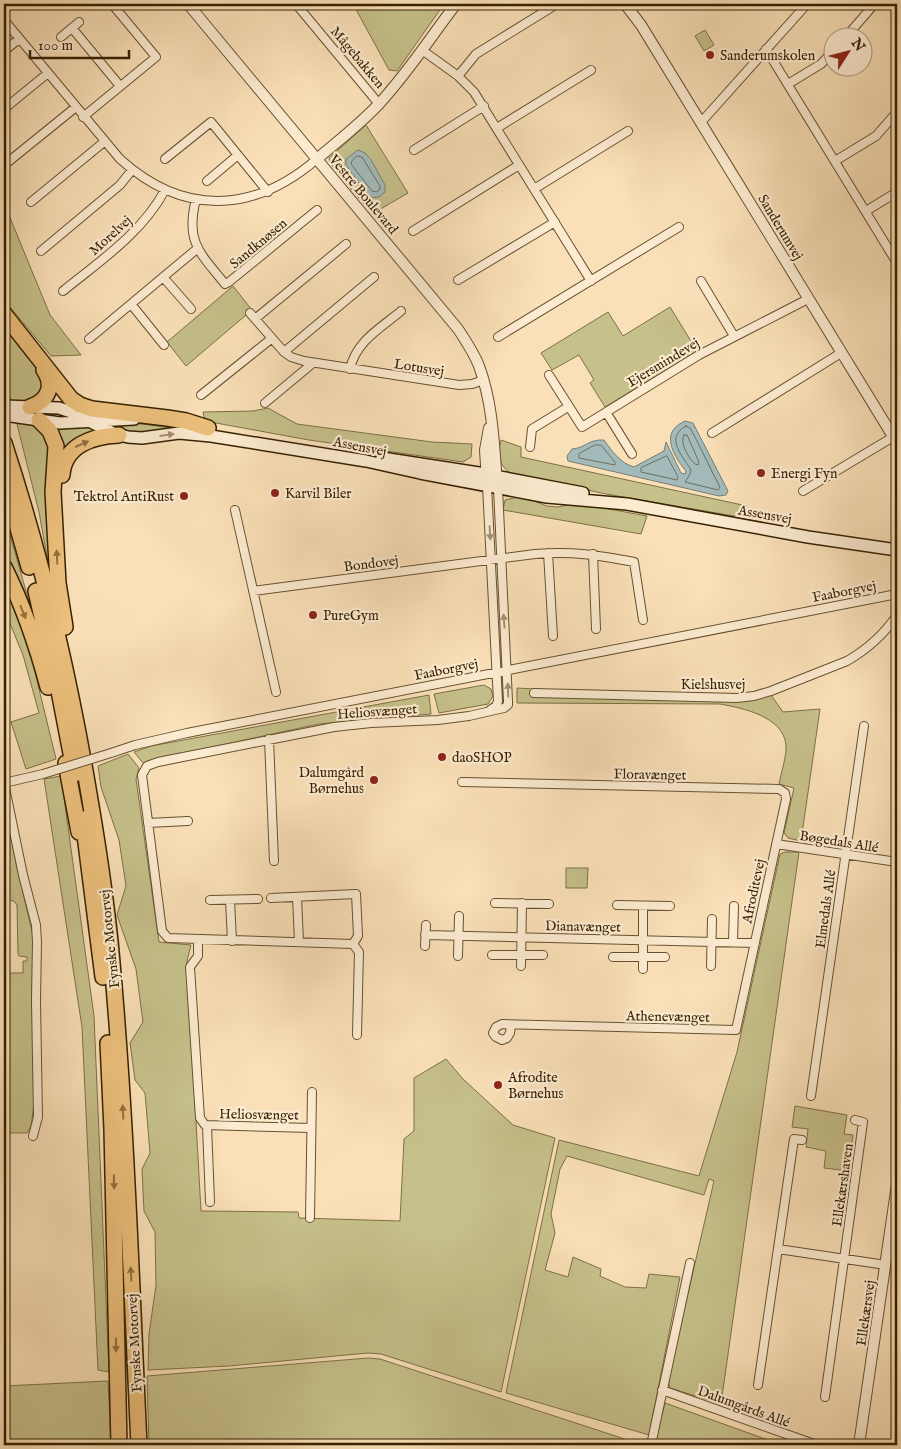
<svg xmlns="http://www.w3.org/2000/svg" width="901" height="1449" font-family="'IM FELL English',serif">
  <rect width="100%" height="100%" fill="#fae0b8"/>
  <filter id="stains"><feTurbulence type="fractalNoise" baseFrequency=".004" numOctaves="4"/><feColorMatrix values="0 0 0 0 .2 0 0 0 0 .09 0 0 0 0 .02 0 0 0 .5 -.17"/></filter>
  <radialGradient id="worn" r=".72"><stop offset=".6" stop-color="#630" stop-opacity="0"/><stop offset="1" stop-color="#630" stop-opacity=".3"/></radialGradient>
  <path fill="#c6c08a" stroke="#7e7046" d="M353,4H444L397,71L389,70Z
    M705,30L714,45L704,51L695,36Z
    M366,125L408,193L372,214L330,163L329,158Z
    M4,203L50,315L81,355L51,356L4,300Z
    M233,286L252,310L186,366L167,342Z
    M670,307L697,351L605,407L590,383L594,380L579,355L552,370L541,353L608,312L623,336Z
    M4,321L37,366L44,388L32,401L12,402L4,383Z
    M268,408L297,424L432,442L472,444L471,457L463,462L309,440L205,421L203,412L253,411Z
    M16,420L37,425L48,439L55,601L39,512Z
    M142,424L180,429C156,431 131,437 109,425Z
    M89,426L102,433L63,455L54,427Z
    M501,440L521,447V457L747,506L734,516L606,494L513,474C499,468 497,454 501,440Z
    M521,496L547,506L558,507L576,503L647,516L641,534L503,510L505,500Z
    M4,514L36,626L4,560Z
    M4,582L18,614L32,660L56,759L26,769L11,722L39,713L23,655L4,609Z
    M484,685L491,689L493,696L488,704L439,713L434,694Z
    M517,688L740,701L771,695L783,712L820,709L801,841L788,838L784,833L794,788L779,784C781,773 787,755 786,745C783,716 742,708 720,704L517,703Z
    M429,695L431,714L319,724L147,761L144,764L134,752L151,746Z
    M128,754L139,768L136,779L159,942L191,945L187,961L201,1211L298,1212L299,1218L400,1221L404,1139L414,1131V1078L446,1059L463,1079L513,1125L555,1138L501,1392L381,1354L368,1353L229,1366L148,1370L149,1334L156,1285L155,1232L144,1211L142,1169L150,1153L145,1093L135,1080L130,1043L143,1022L136,969L117,915L126,886L119,840L101,787L98,766Z
    M61,776L94,1016L109,1372L98,1370L82,1027L44,779Z
    M4,798L16,863L33,936L32,990L34,1104L31,1126L27,1133H4V973H23V961H27V957L19,956L18,954L17,905L14,901L4,900Z
    M785,852H799L721,1404L670,1388L668,1380L714,1181L709,1179L704,1195L567,1156L560,1169L551,1214L555,1233L545,1270L568,1277L573,1257L601,1269L600,1276L625,1287L646,1288L649,1274L680,1277L649,1435L506,1393L559,1140L699,1176L737,1052L780,854Z
    M566,868H588L587,888H566Z
    M795,1106L847,1115L844,1134L853,1135L848,1171L824,1168L826,1151L806,1147L808,1129L792,1127Z
    M368,1358L380,1359L643,1445H149L147,1376Z
    M108,1381L111,1445H4V1386Z
    M665,1403L782,1445H654Z"/>
  <path fill="#a3baba" stroke="#777d70" d="M358,150L365,153L371,160L385,185V192L379,197L370,198L346,165V159Z
    M685,421L693,423L728,491L726,495L719,496L568,461L567,456L572,449C586,448 588,439 604,440C612,451 620,463 634,467L664,451L666,442L681,473L685,474L686,471C678,462 663,440 675,428C677,425 681,423 685,421Z"/>
  <g fill="none" stroke-linecap="round" stroke-linejoin="round">
    <path stroke="#6c6e5e" stroke-width="1" d="M357,156L362,157L380,186V189L377,192L372,191L351,164L352,161Z
      M686,426L690,428C701,447 709,467 720,487L718,490L685,482L690,474L691,470C683,456 664,438 686,426Z
      M684,435H687L699,462L698,465L695,464C689,458 679,443 684,435Z
      M595,445H601L615,462V465L579,458V454Z
      M667,456L678,477L677,480L641,472V468Z"/>
    <g stroke="#67512f" stroke-width="10">
      <path id="minor" d="M296,4L379,104
        M99,5L101,4
        M4,20L120,159C183,216 253,214 317,159
        M72,28L120,86
        M61,37L79,22
        M845,38L871,8
        M766,49L897,263
        M422,50L458,76L474,92L591,281
        M4,51L19,39
        M458,76L476,54L552,7
        M788,84L821,64L834,50
        M4,109L48,73
        M83,117L156,57L112,4
        M700,121L704,119L807,4
        M497,128L591,70
        M414,150L484,106
        M165,159L211,122L268,192
        M835,161L876,136L897,112
        M8,162L76,107
        M207,181L238,155
        M534,189L628,131
        M196,199C185,242 200,253 225,284L229,282L317,210
        M31,202L104,142
        M866,211L897,192
        M413,231L519,165
        M41,251L120,185L132,170
        M163,277L191,309
        M458,280L555,222
        M701,281L734,336
        M63,291C100,261 142,233 165,190
        M131,304L164,345
        M250,313L284,352L291,357L304,361L459,385L472,384L484,380
        M255,319L346,244
        M498,337L679,227
        M89,339L198,248
        M284,352L374,277
        M350,369C356,341 381,328 401,311
        M549,375L582,427L699,355L808,299
        M201,395L271,339
        M265,403L313,363
        M606,412L632,454
        M712,433L841,353
        M530,447L532,429L568,407
        M487,486L498,701L496,706L490,710
        M803,491L893,437
        M235,510L276,692
        M548,553L553,636
        M593,554L596,629
        M253,591L535,554C573,551 597,555 634,562L643,620
        M534,693L737,698L754,696L771,691L847,661C866,650 885,633 897,615
        M269,739L274,861
        M111,753L135,745L187,733L897,594
        M462,782L779,789L785,793L786,799L736,1030L502,1024L496,1027L493,1033L496,1037L502,1040L507,1038L510,1033L511,1025
        M4,783L23,875L36,925L37,942L36,1001L38,1117L33,1136
        M4,783L43,774
        M148,823L188,821
        M776,844L897,862
        M297,897L299,942
        M271,898L356,894L358,936L353,944
        M210,900L258,899
        M230,900L232,941
        M495,903L549,904
        M617,905L670,906
        M425,935L755,943
        M198,940V956L190,967L200,1118L205,1125L311,1128
        M733,942L734,906
        M353,944L168,938L162,931L142,775L147,766L158,762L334,727L371,723L438,720L469,716L504,708L508,705V701L498,488
        M353,944L359,952L357,1035
        M425,946L426,925
        M492,955H543
        M458,956L459,916
        M613,957H665
        M521,966L522,903
        M711,966L712,919
        M643,969V906
        M811,1096L864,726
        M207,1126L210,1202
        M310,1218L312,1092
        M778,1249L886,1265
        M758,1385L794,1139L802,1140
        M662,1390L817,1445
        M825,1397L863,1122L855,1120
        M651,1445L690,1263"/>
    </g>
    <g stroke="#67512f" stroke-width="12">
      <path id="tertiary" d="M188,4L458,329C466,341 474,353 479,366C493,404 494,445 497,484
        M625,4L641,25L897,443
        M317,159C338,141 359,125 378,105C407,74 430,38 456,4
        M487,481L485,450L489,428
        M859,1445L897,1184"/>
    </g>
    <g stroke="#362101" stroke-width="14">
      <path id="secondary" d="M4,406L59,408L71,412L113,433L128,437L142,438L179,433L211,436L366,461L420,473L547,497L627,504L808,537L897,550
        M4,415L60,423L134,419
        M382,458L479,473L583,493"/>
    </g>
    <g stroke="#362101" stroke-width="18">
      <path id="motorway" d="M4,314L71,399L80,405L92,409L167,418L186,421L208,428
        M30,407C48,401 55,386 44,370
        M39,420L50,431L56,446L53,492L58,583L65,627
        M4,443C42,559 70,679 90,800C98,847 105,894 110,941C126,1109 131,1277 139,1445
        M62,475C64,445 93,436 119,435
        M4,479L29,567
        M4,567C23,605 37,646 48,687
        M36,591L59,691L75,774
        M66,763L79,832
        M83,819L103,977
        M108,1043L112,1129L119,1445"/>
    </g>
    <use href="#minor" stroke="#fcebd1" stroke-width="8"/>
    <use href="#tertiary" stroke="#fcebd1" stroke-width="10"/>
    <use href="#secondary" stroke="#fcebd1" stroke-width="11"/>
    <use href="#motorway" stroke="#edc07c" stroke-width="15"/>
    <g stroke="#67512f" stroke-width="10" stroke-linecap="butt">
      <path id="minor-bridge" d="M43,774L111,753"/>
    </g>
    <use href="#minor-bridge" stroke="#fcebd1" stroke-width="8"/>
  </g>
  <defs><path id="oneway-solid" d="M-6-.8H1V-3.2L6.5 0L1 3.2V.8H-6Z" transform="scale(1.25)"/></defs>
  <g fill="#a39073">
    <use href="#oneway-solid" transform="translate(167 435) rotate(-8)"/>
    <use href="#oneway-solid" transform="translate(490 533) rotate(87)"/>
    <use href="#oneway-solid" transform="translate(504 621) rotate(-94)"/>
    <use href="#oneway-solid" transform="translate(508 690) rotate(-92)"/>
  </g>
  <g fill="#92703e">
    <use href="#oneway-solid" transform="translate(82 444) rotate(-24)"/>
    <use href="#oneway-solid" transform="translate(57 557) rotate(-93)"/>
    <use href="#oneway-solid" transform="translate(23 612) rotate(68)"/>
    <use href="#oneway-solid" transform="translate(123 1112) rotate(-93)"/>
    <use href="#oneway-solid" transform="translate(114 1182) rotate(89)"/>
    <use href="#oneway-solid" transform="translate(131 1274) rotate(-93)"/>
    <use href="#oneway-solid" transform="translate(116 1345) rotate(89)"/>
  </g>
  <g fill="#8f2418" stroke="#fcebd1" stroke-width="2">
    <circle cx="710" cy="55" r="5"/>
    <circle cx="761" cy="473" r="5"/>
    <circle cx="275" cy="493" r="5"/>
    <circle cx="184" cy="496" r="5"/>
    <circle cx="313" cy="615" r="5"/>
    <circle cx="442" cy="757" r="5"/>
    <circle cx="374" cy="780" r="5"/>
    <circle cx="498" cy="1085" r="5"/>
  </g>
  <g text-anchor="middle" stroke-width="4.5" stroke-linejoin="round" paint-order="stroke">
    <g font-size="14" fill="#362101" stroke="#fcebd1" text-anchor="start">
      <text x="720" y="60">Sanderumskolen</text>
      <text x="771" y="478">Energi Fyn</text>
      <text x="285" y="498">Karvil Biler</text>
      <text x="174" y="501" text-anchor="end">Tektrol AntiRust</text>
      <text x="323" y="620">PureGym</text>
      <text x="452" y="762">daoSHOP</text>
      <text x="364" y="777" text-anchor="end">Dalumgård<tspan x="364" dy="16">Børnehus</tspan></text>
      <text x="508" y="1082">Afrodite<tspan x="508" dy="16">Børnehus</tspan></text>
    </g>
    <g font-size="14" fill="#362101" stroke="#fcebd1">
      <text transform="translate(358 57) rotate(50)" y="5">Mågebakken</text>
      <text transform="translate(364 194) rotate(50)" y="5">Vestre Boulevard</text>
      <text transform="translate(781 227) rotate(59)" y="5">Sanderumvej</text>
      <text transform="translate(110 235) rotate(-42)" y="5">Morelvej</text>
      <text transform="translate(258 243) rotate(-40)" y="5">Sandknøsen</text>
      <text transform="translate(663 362) rotate(-31)" y="5">Ejersmindevej</text>
      <text transform="translate(419 367) rotate(9)" y="5">Lotusvej</text>
      <text transform="translate(360 446) rotate(11)" y="5">Assensvej</text>
      <text transform="translate(765 514) rotate(10)" y="5">Assensvej</text>
      <text transform="translate(371 563) rotate(-7)" y="5">Bondovej</text>
      <text transform="translate(844 591) rotate(-11)" y="5">Faaborgvej</text>
      <text transform="translate(446 669) rotate(-11)" y="5">Faaborgvej</text>
      <text x="713" y="689">Kielshusvej</text>
      <text transform="translate(377 711) rotate(-4)" y="5">Heliosvænget</text>
      <text transform="translate(650 774) rotate(1)" y="5">Floravænget</text>
      <text transform="translate(839 841) rotate(9)" y="5">Bøgedals Allé</text>
      <text transform="translate(753 891) rotate(-78)" y="5">Afroditevej</text>
      <text transform="translate(825 909) rotate(-82)" y="5">Elmedals Allé</text>
      <text transform="translate(583 926) rotate(1)" y="5">Dianavænget</text>
      <text transform="translate(109 939) rotate(-96)" y="5">Fynske Motorvej</text>
      <text transform="translate(668 1016) rotate(1)" y="5">Athenevænget</text>
      <text transform="translate(259 1114) rotate(1)" y="5">Heliosvænget</text>
      <text transform="translate(842 1185) rotate(-82)" y="5">Ellekærshaven</text>
      <text transform="translate(865 1313) rotate(-82)" y="5">Ellekærsvej</text>
      <text transform="translate(134 1343) rotate(-93)" y="5">Fynske Motorvej</text>
      <text transform="translate(744 1406) rotate(20)" y="5">Dalumgårds Allé</text>
    </g>
  </g>
  <rect width="901" height="1449" fill="none" stroke="#fae0b8" stroke-width="20"/>
  <rect x="5" y="5" width="891" height="1439" fill="none" stroke="#362101" stroke-width="2.5"/>
  <rect x="10" y="10" width="881" height="1429" fill="none" stroke="#362101"/>
  <g transform="translate(848 52) rotate(54)"><circle r="24" fill="#fcebd1" stroke="#ad9a7e"/>
  <path d="M0-4L9 19L0 12L-9 19Z" fill="#8f2418"/>
  <text y="-8" font-size="14" font-weight="bold" text-anchor="middle" fill="#362101">N</text>
  </g>
  <path d="M30 50v8h99v-8" fill="none" stroke="#362101" stroke-width="2.5"/>
  <text x="38" y="50" font-size="15" fill="#362101" stroke="#fcebd1" stroke-width="4" paint-order="stroke">100 m</text>
  <rect width="100%" height="100%" filter="url(#stains)"/>
  <rect width="100%" height="100%" fill="url(#worn)"/>
</svg>
